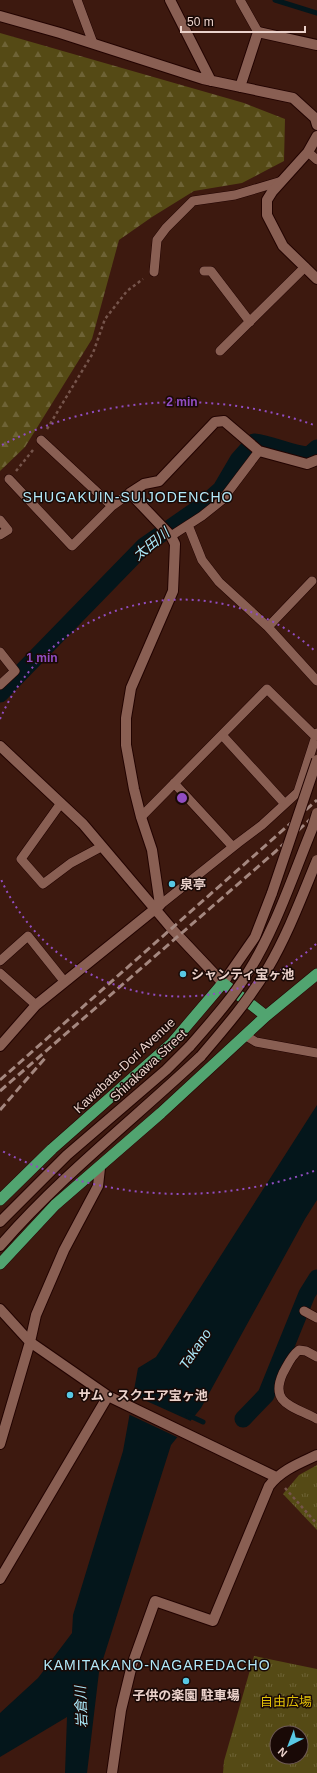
<svg xmlns="http://www.w3.org/2000/svg" width="317" height="1773" font-family="Arial,'Noto Sans JP',sans-serif">
  <defs>
    <pattern id="forest-firs" width="22" height="20" patternUnits="userSpaceOnUse"><rect width="22" height="20" fill="#554a15"/><path d="M5 1l3.5 6h-7zM16 11l3.5 6h-7z" fill="#6e6336"/></pattern>
    <pattern id="park-tufts" width="24" height="20" patternUnits="userSpaceOnUse"><rect width="24" height="20" fill="#554a15"/><path d="M3 7l-1-3M5 7V3M7 7l1-3M15 17l-1-3M17 17v-4M19 17l1-3" fill="none" stroke="#6e6336"/></pattern>
  </defs>
  <rect width="100%" height="100%" fill="#3d190f"/>
  <path fill="url(#forest-firs)" d="M0,33L244,103L285,119L284,161L242,183L194,191L152,217L119,240L92,339L25,447L0,471Z"/>
  <path fill="url(#park-tufts)" fill-rule="evenodd" d="M317,1465V1530L283,1494L299,1475Z
    M254,1656L317,1669V1773H223L224,1761ZM277,1733H301V1757H277Z"/>
  <path fill="#04161b" d="M317,1105V1200L305,1219L201,1408L171,1445L99,1672L87,1773H65L67,1717L0,1757V1713L38,1678L72,1633L73,1615L123,1451L138,1368L156,1357Z"/>
  <path fill="#3d190f" d="M131,1394L193,1422L179,1438L128,1414Z"/>
  <g fill="none" stroke-linecap="round" stroke-linejoin="round">
    <path stroke="#04161b" stroke-width="5" d="M275,0L317,13
      M188,1415L203,1422"/>
    <path stroke="#04161b" stroke-width="17" d="M0,694L144,546L203,505L221,489L238,460L254,442C273,444 290,454 309,455L317,448
      M243,1419L266,1395L307,1294L317,1278"/>
    <g stroke="#220300" stroke-width="10">
      <path id="service" d="M77,0L93,43
        M240,0L258,32
        M308,152L317,160
        M204,271H211L250,322
        M154,272L157,240L166,228L193,201L235,195L282,181
        M220,351L305,267
        M41,440L112,506L130,493
        M9,479L72,546L112,506
        M0,520L8,530L0,535
        M188,525L202,560L219,582L268,627L317,681
        M171,536L202,516L222,500L259,451
        M268,627L312,581
        M0,652L15,671L0,685
        M222,735L285,804
        M174,783L233,847
        M61,803L21,859L43,884L71,863L101,847
        M141,817L267,689L315,736
        M160,905L238,843L262,825L298,792L317,733
        M0,961L28,936L64,981
        M0,973L36,1005
        M246,1036L256,1042L317,1053
        M304,1311L317,1318
        M317,1357L306,1351L299,1350C291,1356 288,1364 283,1373C269,1404 293,1406 317,1419"/>
    </g>
    <g stroke="#220300" stroke-width="12">
      <path id="minor" d="M170,0L211,81
        M0,16L60,33L203,79L293,98L315,118L317,125
        M240,87L258,32L317,45
        M317,136L308,152L272,192L267,200V215L283,246L317,279
        M0,746L83,824L172,929L223,983L255,937L272,893
        M0,1046L36,1005L160,905L152,850L141,817L134,789L126,745V718L131,688L173,591L175,544L171,536L130,493L144,484L159,481L215,422L224,421L259,451L307,464L317,460
        M0,1309L30,1342L108,1396L0,1579
        M108,1396L276,1477
        M0,1444L30,1342L36,1315L64,1250L98,1186L100,1168
        M112,1773L121,1710L132,1665L155,1601L213,1621L269,1486C281,1470 300,1463 317,1455"/>
    </g>
    <g stroke="#220300" stroke-width="12">
      <path id="tertiary" d="M0,1222L67,1155L166,1070L190,1046
        M0,1246C61,1176 134,1119 201,1056"/>
    </g>
    <g stroke="#220300" stroke-width="12">
      <path id="trunk" d="M0,1200L52,1149L172,1043L223,983L266,1016
        M0,1264L55,1205L161,1113L266,1016L317,974"/>
    </g>
    <path stroke="#76554c" stroke-width="2.5" stroke-dasharray="3 3" stroke-linecap="butt" d="M47,429L93,353L105,319L127,291L143,279
      M16,471L33,450
      M285,1488L317,1524"/>
    <use href="#service" stroke="#895f53" stroke-width="9"/>
    <use href="#minor" stroke="#895f53" stroke-width="10"/>
    <use href="#tertiary" stroke="#895f53" stroke-width="10"/>
    <use href="#trunk" stroke="#51a470" stroke-width="11"/>
    <path stroke="#a4877f" stroke-width="3" stroke-dasharray="8 4" stroke-linecap="butt" d="M0,1080L317,800
      M0,1091L276,851L317,813
      M0,1110L46,1057"/>
    <g stroke="#220300" stroke-width="12" stroke-linecap="butt">
      <path id="minor-bridge" d="M272,893L317,760"/>
    </g>
    <g stroke="#220300" stroke-width="12" stroke-linecap="butt">
      <path id="tertiary-bridge" d="M190,1046C210,1023 231,1000 247,974C275,930 292,878 312,829L317,813
        M201,1056C225,1028 249,1000 268,968C288,934 302,896 317,860"/>
    </g>
    <use href="#minor-bridge" stroke="#895f53" stroke-width="10"/>
    <use href="#tertiary-bridge" stroke="#895f53" stroke-width="10"/>
  </g>
  <g fill="none" stroke="#914dc1" stroke-width="2" stroke-dasharray="2 4">
    <path d="M316 944A198 198 0 0 1 0 877M0 719A198 198 0 0 1 316 652"/>
    <path d="M314 1171A396 396 0 0 1 2 1151M2 445A396 396 0 0 1 314 425"/>
  </g>
  <g fill="#58c8e4" stroke="#190906" stroke-width="1.5">
    <circle cx="172" cy="884" r="4"/>
    <circle cx="183" cy="974" r="4"/>
    <circle cx="70" cy="1395" r="4"/>
    <circle cx="186" cy="1681" r="4"/>
  </g>
  <g text-anchor="middle" stroke-width="3" stroke-linejoin="round" paint-order="stroke">
    <g font-size="13" font-weight="bold" fill="#ebd2cb" stroke="#190906" text-anchor="start">
      <text x="180" y="889">泉亭</text>
      <text x="191" y="979">シャンティ宝ヶ池</text>
      <text x="78" y="1400">サム・スクエア宝ヶ池</text>
      <text x="186" y="1700" text-anchor="middle">子供の楽園 駐車場</text>
    </g>
    <g font-size="13" fill="#ebd2cb" stroke="#190906">
      <text transform="translate(124 1065) rotate(-43)" y="5">Kawabata-Dori Avenue</text>
      <text transform="translate(148 1065) rotate(-43)" y="5">Shirakawa Street</text>
    </g>
    <g font-size="13" fill="#e2c107" stroke="#190906">
      <text x="286" y="1706">自由広場</text>
    </g>
    <g font-size="14" letter-spacing="1" fill="#b2e9f9" stroke="#190906">
      <text x="128" y="502">SHUGAKUIN-SUIJODENCHO</text>
      <text x="157" y="1670">KAMITAKANO-NAGAREDACHO</text>
    </g>
    <g font-size="14" font-style="italic" fill="#aae9fa" stroke="#190906">
      <text transform="translate(151 544) rotate(-39)" y="5">太田川</text>
      <text transform="translate(195 1349) rotate(-56)" y="5">Takano</text>
      <text transform="translate(81 1707) rotate(-93)" y="5">岩倉川</text>
    </g>
  </g>
  <circle cx="182" cy="798" r="6" fill="#914dc1" stroke="#190906" stroke-width="2"/>
  <g font-size="12" text-anchor="middle" font-weight="bold" fill="#914dc1" stroke="#190906" stroke-width="3" stroke-linejoin="round" paint-order="stroke">
    <text x="182" y="406">2 min</text>
    <text x="42" y="662">1 min</text>
  </g>
  <g transform="translate(289 1745) rotate(222)"><circle r="19" fill="#190906" stroke="#6d5955"/>
  <path d="M0-3L7 15L0 10L-7 15Z" fill="#58c8e4"/>
  <text y="-6" font-size="11" font-weight="bold" text-anchor="middle" fill="#ebd2cb">N</text>
  </g>
  <path d="M181 26v6h124v-6" fill="none" stroke="#ebd2cb" stroke-width="2"/>
  <text x="187" y="26" font-size="12" fill="#ebd2cb" stroke="#190906" stroke-width="3" paint-order="stroke">50 m</text>
</svg>
